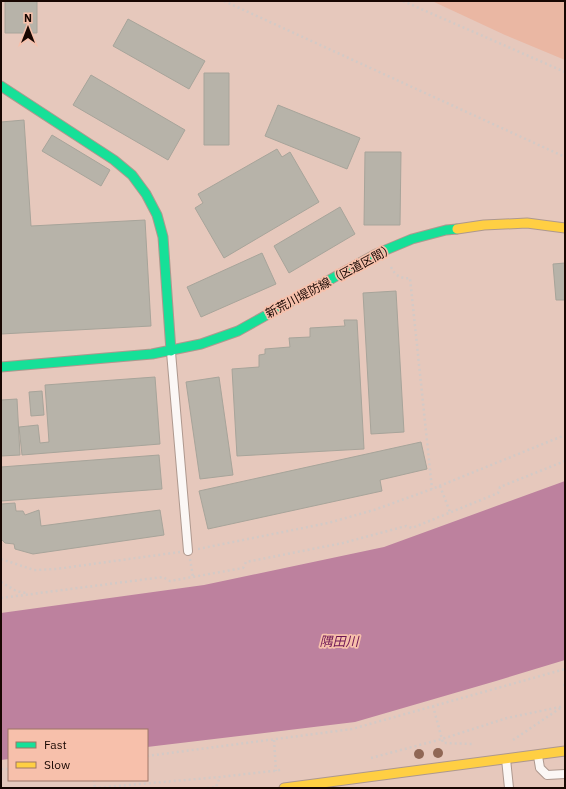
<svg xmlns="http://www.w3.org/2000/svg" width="566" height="789" font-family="'IBM Plex Sans','Noto Sans JP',sans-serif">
  <rect width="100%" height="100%" fill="#e6c8bc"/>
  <path fill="#eab7a3" d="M432,1H565V60L505,35Z"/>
  <path fill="#bd819e" d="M565,481V660L496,681L355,722L147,747V730H9V759L1,760V613L204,585L384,547Z"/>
  <path fill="#b7b3a9" stroke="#a7a49a" d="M5,1H37V33H5Z
    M128,19L205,61L189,89L113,46Z
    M204,73H229V145H204Z
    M91,75L185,130L168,160L73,105Z
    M278,105L360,138L347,169L265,136Z
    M24,120L31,226L145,220L151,326L1,334V122Z
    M52,135L110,170L101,186L42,151Z
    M277,149L282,157L290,152L319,202L224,258L195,208L203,203L198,194Z
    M365,152H401L400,225H364Z
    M340,207L355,234L289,273L274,246Z
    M262,253L276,284L201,317L187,287Z
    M565,263V300H556L553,264Z
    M396,291L404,432L371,434L363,293Z
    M344,320H357L364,449L237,456L232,369L259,367V355L265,354V349L290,347L289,338L310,337V328L345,326Z
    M155,377L160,444L22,455L19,427L38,425L40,443L49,442L45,385Z
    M219,377L233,475L200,479L186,382Z
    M42,391L44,415L31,416L29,392Z
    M17,399L20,455L1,456V400Z
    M421,442L427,469L380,480L382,491L208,529L199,491Z
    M159,455L162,489L1,501V467Z
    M15,503L16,511H23L25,515L39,510L41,526L160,510L164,535L33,554L15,549L14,544L5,543L1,539V504Z"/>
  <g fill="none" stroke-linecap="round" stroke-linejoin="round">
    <g stroke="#ae988e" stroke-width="10">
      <path id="lane" d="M171,352L188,551
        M538,756L540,768L547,775L565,774
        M506,759L509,788"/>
    </g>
    <g stroke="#ae988e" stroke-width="11">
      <path id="fast" d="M1,86L114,160L132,175L146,194L157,215L163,237L171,351
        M1,367L152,354L201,344L238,331L376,254L412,239L446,230L457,229"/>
    </g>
    <g stroke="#ae988e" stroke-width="11">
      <path id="slow" d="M457,229L484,225L527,223L565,228
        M284,788L565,751"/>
    </g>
    <path stroke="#d3cac6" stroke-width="2.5" stroke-dasharray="2 3" stroke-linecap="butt" d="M224,1L565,157
      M403,1L565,72
      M391,267C395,275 400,279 410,278L432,489
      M440,486L450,512
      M198,549L328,523L374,510L432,489L565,435
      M1,559L34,570L56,569L180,552
      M190,559L193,577
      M1,582L16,591L26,593
      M1,598L163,577L170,581L243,568L246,562L343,543L406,526L412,528L498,493L500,487L565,461
      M565,685H563L565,687
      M433,706L443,743L473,744
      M274,740L276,771
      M513,740L562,707
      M147,756L352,729L565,669
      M371,758L442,739L507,718L565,706
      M1,769H9
      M94,780L95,788
      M94,788L220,777L281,770
      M207,788L216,787L220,777"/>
    <use href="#lane" stroke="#fbf7f5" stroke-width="8"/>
    <use href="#fast" stroke="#16e098" stroke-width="9"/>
    <use href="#slow" stroke="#ffcf43" stroke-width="9"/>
  </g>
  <g fill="#906755">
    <circle cx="438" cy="753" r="5"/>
    <circle cx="419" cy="754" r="5"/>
  </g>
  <g text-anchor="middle" stroke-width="3.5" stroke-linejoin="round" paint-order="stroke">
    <g font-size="12" fill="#180702" stroke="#f7c0ab">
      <text transform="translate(330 281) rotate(-28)" y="4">新荒川堤防線（区道区間）</text>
    </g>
    <g font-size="13" font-style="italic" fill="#6d1554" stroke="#f7c0ab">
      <text x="339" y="646">隅田川</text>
    </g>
  </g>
  <rect width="566" height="789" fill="none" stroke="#180702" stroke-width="4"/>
  <rect x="8" y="729" width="140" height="52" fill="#f7c0ab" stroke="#9e7667"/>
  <rect x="16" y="742" width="20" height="6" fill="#16e098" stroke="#9e7667"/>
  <text x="44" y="749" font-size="12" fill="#180702">Fast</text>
  <rect x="16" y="762" width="20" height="6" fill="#ffcf43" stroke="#9e7667"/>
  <text x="44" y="769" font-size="12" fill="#180702">Slow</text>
  <g transform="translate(28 28)" stroke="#f7c0ab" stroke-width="3" paint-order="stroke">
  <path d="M0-3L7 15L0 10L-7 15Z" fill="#180702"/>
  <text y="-6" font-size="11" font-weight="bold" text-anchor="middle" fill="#180702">N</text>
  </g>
</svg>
